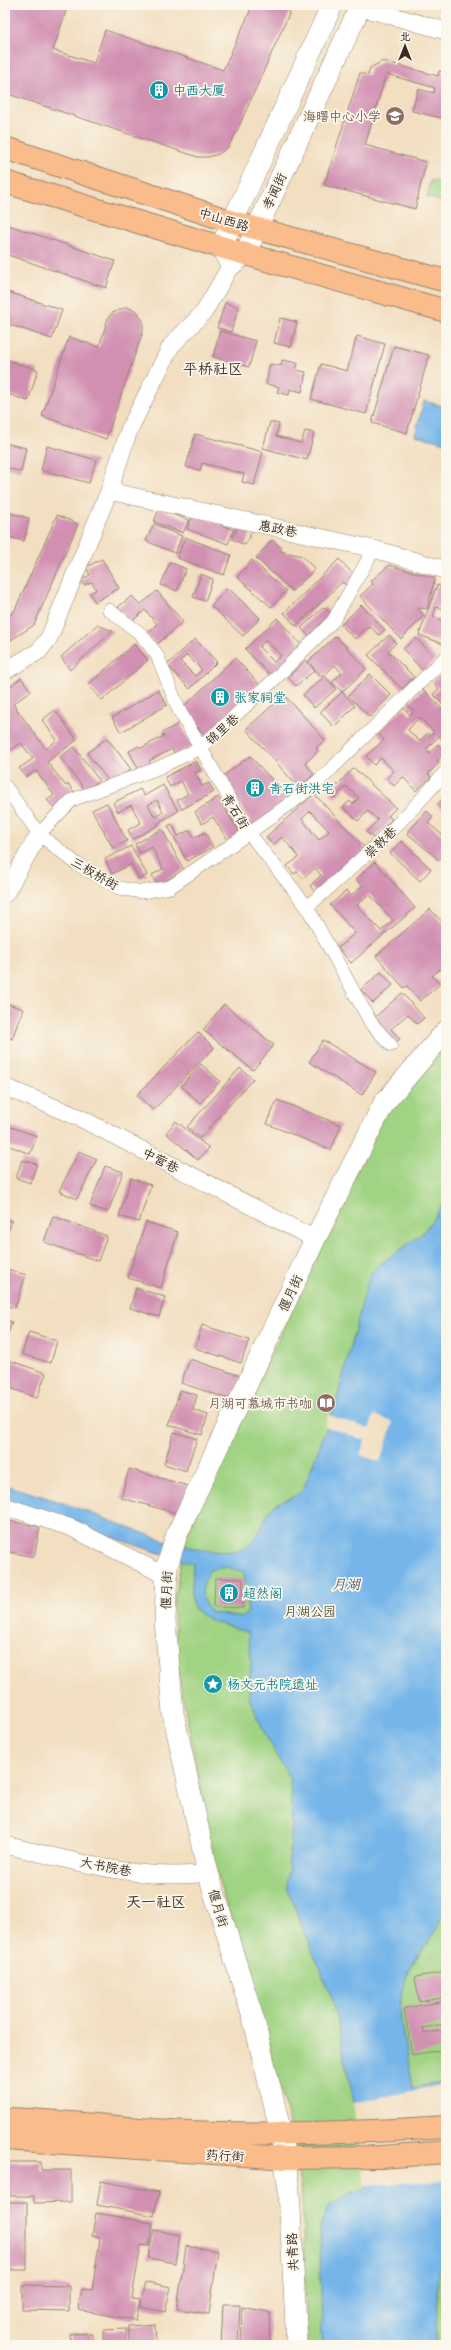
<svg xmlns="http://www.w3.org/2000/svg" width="451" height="2350" font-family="'Patrick Hand','LXGW WenKai TC',sans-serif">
  <rect width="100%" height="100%" fill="#fbf7ec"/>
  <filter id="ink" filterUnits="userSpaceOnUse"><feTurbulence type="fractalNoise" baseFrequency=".025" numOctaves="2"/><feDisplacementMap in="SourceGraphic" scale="8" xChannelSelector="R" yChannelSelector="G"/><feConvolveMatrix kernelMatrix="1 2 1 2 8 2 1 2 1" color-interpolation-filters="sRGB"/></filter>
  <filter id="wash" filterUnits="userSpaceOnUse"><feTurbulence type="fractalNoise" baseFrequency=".012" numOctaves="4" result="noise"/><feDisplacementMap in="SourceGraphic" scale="16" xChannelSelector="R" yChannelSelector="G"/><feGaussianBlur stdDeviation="0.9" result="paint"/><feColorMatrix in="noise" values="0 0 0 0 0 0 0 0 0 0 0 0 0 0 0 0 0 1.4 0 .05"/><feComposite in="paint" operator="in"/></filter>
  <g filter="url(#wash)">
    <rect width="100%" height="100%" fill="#f2dec0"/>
    <path fill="#a0d383" stroke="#6e7e50" d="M431,180L446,184V202L427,197Z
      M446,1038V2345H307L302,2197L286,2107L218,1877L179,1677L173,1605L186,1536L388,1105Z"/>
    <path fill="#75b5e9" stroke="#587084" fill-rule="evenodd" d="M424,401L446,407V443L415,435Z
      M446,1201V1904C439,1913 440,1923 435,1932C427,1946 416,1957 409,1971C390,2007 408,2050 413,2088L446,2082V2261L440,2265L437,2289L436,2345H322L320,2226L329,2206L348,2194L367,2188L359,2127L333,2001L287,1889L292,1821L290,1779L265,1734L249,1697L251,1661L248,1633C232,1626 195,1621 192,1601C191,1590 193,1576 193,1564L5,1502V1485C27,1492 50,1498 72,1506C112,1520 203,1563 243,1549C260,1542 261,1522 270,1510C279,1498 294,1500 303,1490L336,1403L369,1276L378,1266L423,1233ZM226,1567L244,1572L248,1611L242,1618L210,1612C199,1598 201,1586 209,1570Z"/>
    <path fill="#f2dec0" d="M328,1415L369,1429L374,1415L393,1422L380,1462L360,1455L365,1440L325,1426Z
      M446,2084V2181L365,2185L353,2103Z"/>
    <g id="blocks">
      <path fill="#d190b2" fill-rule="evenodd" d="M5,5H68L53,50L94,63L105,30L223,70L253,5H293L235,135L228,147L219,154L208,157H198L5,93Z
        M428,5H446V10Z
        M383,61L438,76L439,71L446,73V119L412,111L418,89L434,93L435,88L386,74L365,145L426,162L415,209L324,185L360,73L368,75L370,68Z
        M5,224L115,261L106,288L5,254Z
        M5,291L62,310L52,339L5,323Z
        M225,303L239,307L231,332L217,328Z
        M127,307L137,311L143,321V331L106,439L42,416L69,337L99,347L108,318L112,313Z
        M280,318L297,322L291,347L274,343Z
        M220,331L256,341L249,367L213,357Z
        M357,336L385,344L366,414L311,399L321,364L347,371Z
        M394,346L429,355L407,433L372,423Z
        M5,359L38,370L28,401L5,393Z
        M282,360L298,363L296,370L306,372L302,392L290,389L289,395L277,392L279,387L266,384L270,364L281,366Z
        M270,422L279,424L276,436L301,443L305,431L314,433L307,460L263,448Z
        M195,434L263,452L254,485L242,482L244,474L202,463L200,470L186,467Z
        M5,443L26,448L21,472L5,467Z
        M47,446L96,460L89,483L41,470Z
        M159,509L189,520L183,533L154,522Z
        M5,512L29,518L24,541L5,536Z
        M193,514L234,530L228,544L187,529Z
        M57,515L78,524L34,625L5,644V618L14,612Z
        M154,524L182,536L175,553L146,541Z
        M239,525L252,531L245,545L232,539Z
        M185,537L231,555L224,575L177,558Z
        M272,540L282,548L280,551L302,556L315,569L292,591L256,558Z
        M102,559L119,588L95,602L90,593L96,590L92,582L84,585L81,580L90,575L86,567Z
        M339,559L355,576L346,585L342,582L296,626L284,613Z
        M252,560L286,591L271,607L237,577Z
        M170,562L186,569L177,591L161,585Z
        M389,565L435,578L427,609L418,608L424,616L401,639L360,596L373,584L371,581Z
        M201,574L213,579L205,601L193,597Z
        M437,585L446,588V610L436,607L433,617L446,622V645L419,635Z
        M228,588L260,618L243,636L211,606Z
        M157,591L183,622L156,645L146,634L157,624L145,610L131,622L118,607L132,596L140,605Z
        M361,605L385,630L379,635L369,626L355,639L341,625Z
        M324,607L332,615L310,637L301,628Z
        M277,618L302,646L271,676L245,649ZM266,640L281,656L274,662L259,647Z
        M97,625L113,631L70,670L61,657Z
        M389,635L396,643L388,651L414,677L402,689L368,655Z
        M336,636L366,669L342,692L332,682L342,673L335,665L322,677L308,662Z
        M416,638L436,659L423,671L403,649Z
        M195,639L217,662L190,689L167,665ZM187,655L202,670L195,676L180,661Z
        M134,644L148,660L102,700L88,685Z
        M235,658L260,685L206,736L180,710Z
        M306,660L315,670L296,686L288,677Z
        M443,673L446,677V708L433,694L439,689L433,682Z
        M370,674L391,695L370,717L348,696Z
        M325,676L336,689L314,708L303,695Z
        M21,678L31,691L13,704L46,749L57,740L42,720L55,710L77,740L47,762L66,786L68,784L75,793L55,809L47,800L54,795L36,771L26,777L19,768L33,759L21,743L7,753L5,749V728L8,725L5,721V690Z
        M423,689L446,713V744L439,736L426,749L430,753L438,744L446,752L437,760L439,763L428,774L431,777L416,791L403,777L394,786L387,778L394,771L381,758L374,765L366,756L384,740L377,732L404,708L410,715L414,711L407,704ZM419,717L434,732L430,736L428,733L419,741L408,730Z
        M158,690L167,705L121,732L112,718Z
        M280,690L325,740L316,748L318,751L305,763L314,774L299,788L246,729L274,704L270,699Z
        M342,692L355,706L334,727L320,712Z
        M180,723L192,746L175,755L172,749L149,761L152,766L140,772L129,751L139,746L141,748L164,736L162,733Z
        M107,738L131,769L111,784L87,753Z
        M74,747L99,780L86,791L60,757Z
        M250,756L290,799L253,826L223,776Z
        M196,761L201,770L195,773L202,786L209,783L214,792L182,809L177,800L188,794L181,781L170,787L165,777Z
        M354,768L396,808L388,816L392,819L374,838L366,832L378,820L368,811L358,821L343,807L350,801L353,804L359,798L346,786L335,798L329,793Z
        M163,785L178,811L158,823L159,825L133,839L128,830L141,823L131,805L118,812L113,803L140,789L144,796ZM157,800L163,812L155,817L148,805Z
        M314,794L366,849L316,893L310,886L321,875L315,868L303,879L297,872L294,874L287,866L299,857L282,837L273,845L266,837ZM310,811L329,831L319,840L302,819Z
        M446,795V813L437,805Z
        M218,797L241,834L229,842L213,817L202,824L195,812Z
        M107,803L127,841L113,848L92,810Z
        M427,811L433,817L428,823L446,838V852L439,860L407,833Z
        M172,824L178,836L190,830L194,838L205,832L213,847L187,861L168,826Z
        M162,829L184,870L157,885L152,875L163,869L152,847L140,853L135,844Z
        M401,841L431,869L420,881L390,853Z
        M131,846L147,875L139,879L131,864L112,874L105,859Z
        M375,862L415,908L351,963L338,948L355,933L330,905L346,891L351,896L362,886L356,879ZM369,894L393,920L381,931L357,905Z
        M430,909L446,926V964L432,976L440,984L420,1001L407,986L404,988L376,956Z
        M381,972L393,985L373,1003L361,990Z
        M402,993L424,1018L417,1024L408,1014L391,1029L400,1039L395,1043L373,1019Z
        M5,1003L23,1009L12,1039L5,1037Z
        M224,1004L274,1045L253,1070L203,1030Z
        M198,1032L214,1048L153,1110L137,1095Z
        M323,1040L376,1072L362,1095L309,1062Z
        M5,1045L10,1047L5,1059Z
        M201,1064L220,1081L200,1103L181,1086Z
        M240,1068L253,1079L200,1138L187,1127Z
        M277,1100L341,1125L331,1150L267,1124Z
        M176,1121L209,1148L198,1160L166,1133Z
        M5,1125L37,1136L30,1154L7,1145L5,1151Z
        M79,1151L97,1159L77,1199L59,1191Z
        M22,1160L37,1164L30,1183L16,1178Z
        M105,1166L123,1172L108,1212L90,1206Z
        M131,1178L151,1185L139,1222L119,1216Z
        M53,1216L107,1236L98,1261L44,1242Z
        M5,1219L12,1221L5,1241Z
        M146,1222L178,1232L161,1288L128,1278Z
        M5,1268L26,1275L15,1308L5,1305Z
        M136,1288L165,1297L159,1317L130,1308Z
        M5,1320L12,1322L5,1343Z
        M202,1325L249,1340L241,1363L195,1348Z
        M29,1332L57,1341L51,1363L22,1354Z
        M190,1359L241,1376L232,1400L181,1383Z
        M11,1361L46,1373L37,1398L5,1386V1377Z
        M180,1390L197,1395L193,1410L208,1415L202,1435L169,1425Z
        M174,1432L197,1439L186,1471L164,1464Z
        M129,1469L188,1486L180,1514L121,1498Z
        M5,1520L40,1527L34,1557L5,1551Z
        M215,1578L243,1579V1608L214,1607Z
        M446,1972V1997L419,2002L415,1977Z
        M446,2001V2049L412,2055L404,2008ZM443,2024L445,2030L424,2034L423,2028Z
        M5,2162H41V2170H71V2202L34,2203V2196H5Z
        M101,2181L159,2192L154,2216L97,2205Z
        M5,2202H27V2270H5Z
        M96,2213L153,2223L149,2246L141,2245L132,2298L140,2299L136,2320L78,2310L82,2289L92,2290L100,2238L92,2236Z
        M154,2230L180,2235L175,2263L148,2258Z
        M186,2246L218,2251L209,2314L177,2309Z
        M146,2282L171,2287L165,2312L140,2307Z
        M22,2285L69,2286V2311L22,2310Z
        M223,2305H240L238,2345H221Z
        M242,2307L269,2312L270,2345H241Z
        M155,2324L156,2345H129L128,2326Z
        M126,2329V2345H103V2330Z
        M92,2333V2345H71L70,2334Z"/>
    </g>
  </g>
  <g filter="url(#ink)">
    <use href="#blocks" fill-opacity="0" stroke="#96846f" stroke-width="1"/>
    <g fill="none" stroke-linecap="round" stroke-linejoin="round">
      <g stroke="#96846f" stroke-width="14">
        <path id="pedestrian" d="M109,610L141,634L157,655L179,710L249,833L299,797L324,776L446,657
          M5,786L39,834L77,864L119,888L142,892L170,887L249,833L307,907L371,1023L391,1045
          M39,834L72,800L158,768L200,748L278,676L333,621L374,549
          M307,907C356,864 404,822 446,771"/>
      </g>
      <g stroke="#96846f" stroke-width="18">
        <path id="minor" d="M353,5L446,31
          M109,491L374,549L446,570
          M5,671L39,651L49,638L109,491L129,430L171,346L204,312L231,265
          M5,894L39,834
          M5,1087L78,1117L315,1239
          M5,1506L72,1528L166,1576
          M5,1845C71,1860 140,1882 208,1873"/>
      </g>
      <g stroke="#96846f" stroke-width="22">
        <path id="tertiary" d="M332,5L221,247L231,265L245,254L361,5
          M297,2345L289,2190L281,2133L254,2021L208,1873L173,1713L165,1621L167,1566L177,1534L315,1239L384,1103L446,1031"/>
      </g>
      <g stroke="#96846f" stroke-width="24">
        <path id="primary" d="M5,148L233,222L446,281
          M5,182L221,247L446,311
          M5,2119C59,2120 114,2128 168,2131C261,2136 353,2133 446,2127
          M5,2139L286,2158L381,2157L446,2152"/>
      </g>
      <use href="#pedestrian" stroke="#fff" stroke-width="13"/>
      <use href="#minor" stroke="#fff" stroke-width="17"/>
      <use href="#tertiary" stroke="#fff" stroke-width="21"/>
      <use href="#primary" stroke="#fabc8b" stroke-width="22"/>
    </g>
  </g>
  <defs>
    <g id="building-disc" transform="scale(1)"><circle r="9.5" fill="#0f9aa8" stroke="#fbf7ec"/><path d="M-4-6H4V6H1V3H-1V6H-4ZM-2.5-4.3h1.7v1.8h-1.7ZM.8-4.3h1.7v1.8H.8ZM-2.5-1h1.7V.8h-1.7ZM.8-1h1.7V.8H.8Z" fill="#fff"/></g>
    <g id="school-disc" transform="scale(1)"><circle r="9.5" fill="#8d6e63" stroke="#fbf7ec"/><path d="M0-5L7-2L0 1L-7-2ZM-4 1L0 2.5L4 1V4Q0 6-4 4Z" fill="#fff"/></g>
    <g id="library-disc" transform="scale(1)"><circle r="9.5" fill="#8d6e63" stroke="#fbf7ec"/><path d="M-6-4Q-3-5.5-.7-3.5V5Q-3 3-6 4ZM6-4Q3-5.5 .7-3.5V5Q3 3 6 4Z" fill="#fff"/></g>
    <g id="sight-disc" transform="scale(1)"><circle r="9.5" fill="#0f9aa8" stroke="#fbf7ec"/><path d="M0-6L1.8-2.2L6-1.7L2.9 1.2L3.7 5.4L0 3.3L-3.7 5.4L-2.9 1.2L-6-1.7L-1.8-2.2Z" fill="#fff"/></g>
  </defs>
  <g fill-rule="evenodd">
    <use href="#building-disc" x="159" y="90"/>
    <use href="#school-disc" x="395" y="116"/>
    <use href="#building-disc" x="220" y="697"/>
    <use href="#building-disc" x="255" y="788"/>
    <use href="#library-disc" x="326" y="1403"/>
    <use href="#building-disc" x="229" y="1593"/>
    <use href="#sight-disc" x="213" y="1684"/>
  </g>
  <g text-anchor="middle" stroke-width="3.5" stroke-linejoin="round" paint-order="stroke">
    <g font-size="13" fill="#0d838f" stroke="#fbf7ec" text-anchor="start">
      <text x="173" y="95">中西大厦</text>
      <text x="234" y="702">张家祠堂</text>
      <text x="269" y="793">青石街洪宅</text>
      <text x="243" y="1598">超然阁</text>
      <text x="227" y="1689">杨文元书院遗址</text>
    </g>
    <g font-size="13" fill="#785e54" stroke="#fbf7ec" text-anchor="end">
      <text x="381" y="121">海曙中心小学</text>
      <text x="312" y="1408">月湖可慕城市书咖</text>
    </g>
    <g font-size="13" fill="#3b2a1e" stroke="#fbf7ec">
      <text transform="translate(274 191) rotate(-65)" y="5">孝闻街</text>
      <text transform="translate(224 219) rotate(17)" y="5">中山西路</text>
      <text transform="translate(278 528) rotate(11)" y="5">惠政巷</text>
      <text transform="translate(222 729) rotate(-42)" y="5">锦里巷</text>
      <text transform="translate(236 811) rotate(58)" y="5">青石街</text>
      <text transform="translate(380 842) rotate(-44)" y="5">崇教巷</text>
      <text transform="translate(95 873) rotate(30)" y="5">三板桥街</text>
      <text transform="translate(161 1160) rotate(27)" y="5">中营巷</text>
      <text transform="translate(290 1293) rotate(-65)" y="5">偃月街</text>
      <text transform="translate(166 1590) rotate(-88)" y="5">偃月街</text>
      <text transform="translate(106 1866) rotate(11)" y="5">大书院巷</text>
      <text transform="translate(219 1908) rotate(73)" y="5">偃月街</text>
      <text transform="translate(225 2155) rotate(3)" y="5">药行街</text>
      <text transform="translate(292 2252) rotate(-93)" y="5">共青路</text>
    </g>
    <g font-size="13" fill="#545437" stroke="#fbf7ec">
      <text x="310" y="1616">月湖公园</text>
    </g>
    <g font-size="14" font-style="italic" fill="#4f5b65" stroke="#fbf7ec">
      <text x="346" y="1589">月湖</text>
    </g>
    <g font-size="15" fill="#3b2a1e" stroke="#fbf7ec">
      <text x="213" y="374">平桥社区</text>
      <text x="156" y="1907">天一社区</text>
    </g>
  </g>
  <rect width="451" height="2350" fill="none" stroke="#fbf7ec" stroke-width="20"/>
  <g transform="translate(405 46)" stroke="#fbf7ec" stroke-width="3" paint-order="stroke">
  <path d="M0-3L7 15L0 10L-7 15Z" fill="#3b2a1e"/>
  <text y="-6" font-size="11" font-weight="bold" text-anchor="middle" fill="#3b2a1e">北</text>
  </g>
</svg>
